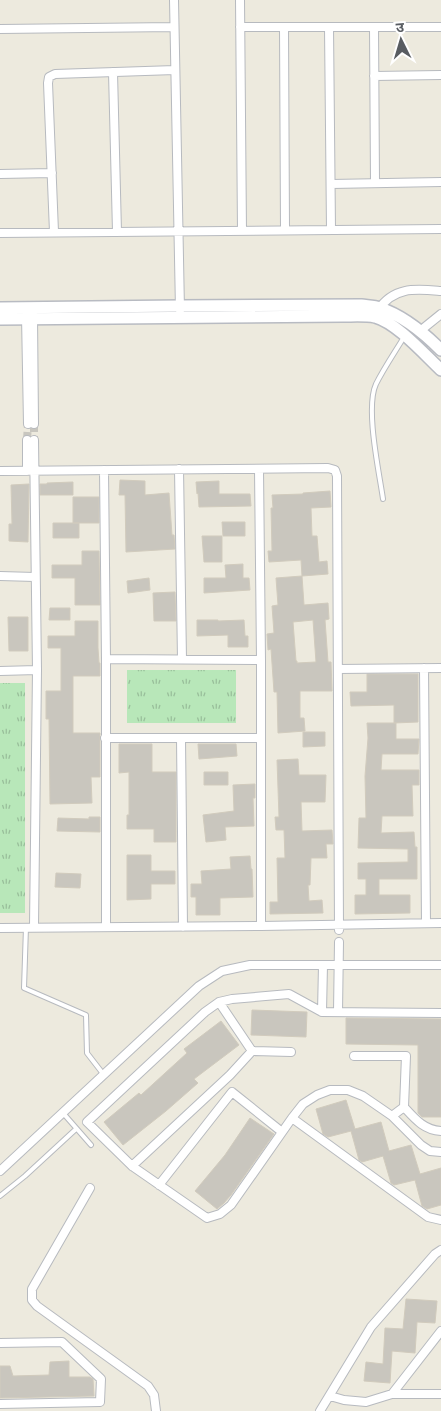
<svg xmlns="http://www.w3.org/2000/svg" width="441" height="1411" font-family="'Asap Condensed','Noto Sans Devanagari',sans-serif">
  <defs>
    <pattern id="grass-tufts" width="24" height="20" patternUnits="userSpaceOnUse" patternTransform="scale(1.25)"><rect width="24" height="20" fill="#b8e7b9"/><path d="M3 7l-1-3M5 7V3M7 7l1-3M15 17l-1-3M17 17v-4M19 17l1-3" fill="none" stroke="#98be9a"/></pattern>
  </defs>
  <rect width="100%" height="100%" fill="#edeade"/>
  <path fill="url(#grass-tufts)" d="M127,670H236V723H127Z
    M0,683H25V913H0Z"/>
  <path fill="#c9c6be" stroke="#d1cbbd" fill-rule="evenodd" d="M120,480L145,481V495L169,493L172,535H174L175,549L126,552L125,495H119Z
    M219,481V494H250L251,506L199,507L198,493L197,494L196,482Z
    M73,482V495H40V484H47V483Z
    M29,484L28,542L9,541V524H12L11,485Z
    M330,491L331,507L311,508L312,536H317L319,562L327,561L328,574L302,576L301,560L269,562L268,551H272L271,508H273L272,495L303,494V493Z
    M73,497H99V523H73Z
    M222,522H245V536H223Z
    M53,523H79V538H53Z
    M202,536H222V562H204Z
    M82,551H99L100,605H75V578H52V565H82Z
    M243,564V578H249L250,590L204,593V578H226L225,565Z
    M302,576L304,605L328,603L329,619L325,620L328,662H331L332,691H300V718H304L305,731L278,733L277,692H274L271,649L268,650L267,634L274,633L272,606L278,605L276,578ZM313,620L316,662L297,663V661H296L293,622Z
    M149,578L150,590L128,593L127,581Z
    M175,592L176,621H154L153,593Z
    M50,608H70V620H49Z
    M8,617H28V651H9Z
    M197,620H218V621L244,620L245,636H248V647H228V635L197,636Z
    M75,621H98V648L99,663H100V676H73V733H100V777H91L92,803L50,804L49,719H46V691H61V648H48V636H75Z
    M367,674H418V722L394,723V705L351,706L350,692H367Z
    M367,723H396V739H419L418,754H382L381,770H419V785H412L413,816H382L381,833L414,832L415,847H417V879H379V895H410V913L355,914V895H366V879H358V863L408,862V849L358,848L359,818H366L365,776L368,738Z
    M303,732H325V746L303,747Z
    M119,744H152V772H176V842H154V829H127V815H129V772L119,773Z
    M198,744H236L237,756L199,759Z
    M298,759L299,775H326L325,802H301L302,831L332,830L333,844H326L327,858H311L310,885H308L309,901L322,900L323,913L270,914V902H278L277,858H285L284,830H276L275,817H279L277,760Z
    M204,772H228V785H204Z
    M255,784V798H253L254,826L225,827L226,840L206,842L203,815L234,811L233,785Z
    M89,817H100V832L57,831L58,818L89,819Z
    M127,855H151V871H175V884H151V899L127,900Z
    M250,856L251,869H252L253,897L220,898V915H196V897H191V884H202L201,871L231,869L230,857Z
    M56,873L81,874L80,888L55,887Z
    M252,1010L307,1012L306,1037L251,1035Z
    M346,1018L441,1019V1117H422L418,1113V1045L346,1044Z
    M221,1021L239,1045L194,1079L198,1083L166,1111L123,1145L104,1122L139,1093L141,1095L187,1053L184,1049Z
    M346,1100L355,1129L381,1122L389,1151L411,1145L420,1174L441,1168V1205L427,1209L422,1206L415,1180L394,1185L391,1183L383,1156L362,1162L359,1160L351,1131L328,1137L323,1134L316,1109Z
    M250,1118L274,1134L231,1195L224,1203L217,1209L195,1191L225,1155Z
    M406,1299L437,1301L435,1323L417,1322L415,1353L392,1351L390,1383L364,1381L366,1362L383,1364L385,1328L403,1329Z
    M69,1361V1377H90L93,1379L94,1396L0,1398V1366H10L13,1376L49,1375L50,1362Z"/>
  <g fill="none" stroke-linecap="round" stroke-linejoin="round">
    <path stroke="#c8c6bf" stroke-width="8" stroke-dasharray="8 4" stroke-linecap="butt" d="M34,424V440
      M27,440L28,424"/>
    <g stroke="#b7babf" stroke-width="6">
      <path id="lane" d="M383,499C379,471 365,408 376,384C384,368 395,352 404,337
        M26,927L24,988L86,1015L87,1053L104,1075
        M63,1113L91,1145
        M0,1196L25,1176L76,1129"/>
    </g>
    <g stroke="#b7babf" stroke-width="10">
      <path id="street" d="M174,0L180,310
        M240,0L242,231
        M240,27H441
        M284,27L285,230
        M329,27L331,230
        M374,27L375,183
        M0,29L174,27
        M113,72L117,232
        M374,76L441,75
        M0,174L52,173
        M331,184L441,182
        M54,232L48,83L49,77L55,74L175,70
        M0,233L441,229
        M378,310C394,286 416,289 441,291
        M33,315L34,424
        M26,316L28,424
        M420,331L441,314
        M179,469L182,659
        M259,469L261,660V926
        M104,470L106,659V927
        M0,471L328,468L335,470L337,476L339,930
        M27,471V440
        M0,576L35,577
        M106,659L261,660
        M424,668L426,923
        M338,669L441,668
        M0,671L37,670
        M105,738H261
        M181,738L183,927
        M34,927L37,670L34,440
        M0,928L261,926L441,923
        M219,1002L252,1051
        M322,1012L323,965
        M338,1012L339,942
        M354,1056H406L404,1107
        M392,1116L404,1107C415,1119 424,1130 441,1131
        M292,1118L231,1205L220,1214L207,1218L132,1166L87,1122L205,1012L219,1002L232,999L289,994L322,1012L441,1013
        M441,1152L430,1151L421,1145L392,1116L363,1096L348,1090H330L317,1095L303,1104L292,1118L428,1217L441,1220
        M132,1166L230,1075L252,1051L291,1052
        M0,1171L199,986L222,971L250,965H441
        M159,1185L232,1092L282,1132
        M90,1188L32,1289V1300L37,1306L148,1386L154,1395L156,1411
        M0,1343L62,1342L101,1379L100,1402L0,1404
        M392,1394H441
        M330,1396L344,1400L366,1402L392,1394L441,1331
        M320,1411L371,1327L435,1254L441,1250"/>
    </g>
    <g stroke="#b8bbc2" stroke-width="14">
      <path id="secondary" d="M0,308L180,306L361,305C367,306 374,306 380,308C404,316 424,333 441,350
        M0,319L343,316C353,316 365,315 375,317C397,323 424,354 441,370"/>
    </g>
    <use href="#lane" stroke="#fff" stroke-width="4"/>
    <use href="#street" stroke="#fff" stroke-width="8"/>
    <use href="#secondary" stroke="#fff" stroke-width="11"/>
  </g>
  <g transform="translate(401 40) rotate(355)" stroke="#ffffff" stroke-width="4" paint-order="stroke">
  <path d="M0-4L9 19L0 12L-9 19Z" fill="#585c61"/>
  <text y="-8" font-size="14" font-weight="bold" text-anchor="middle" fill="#585c61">उ</text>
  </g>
</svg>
